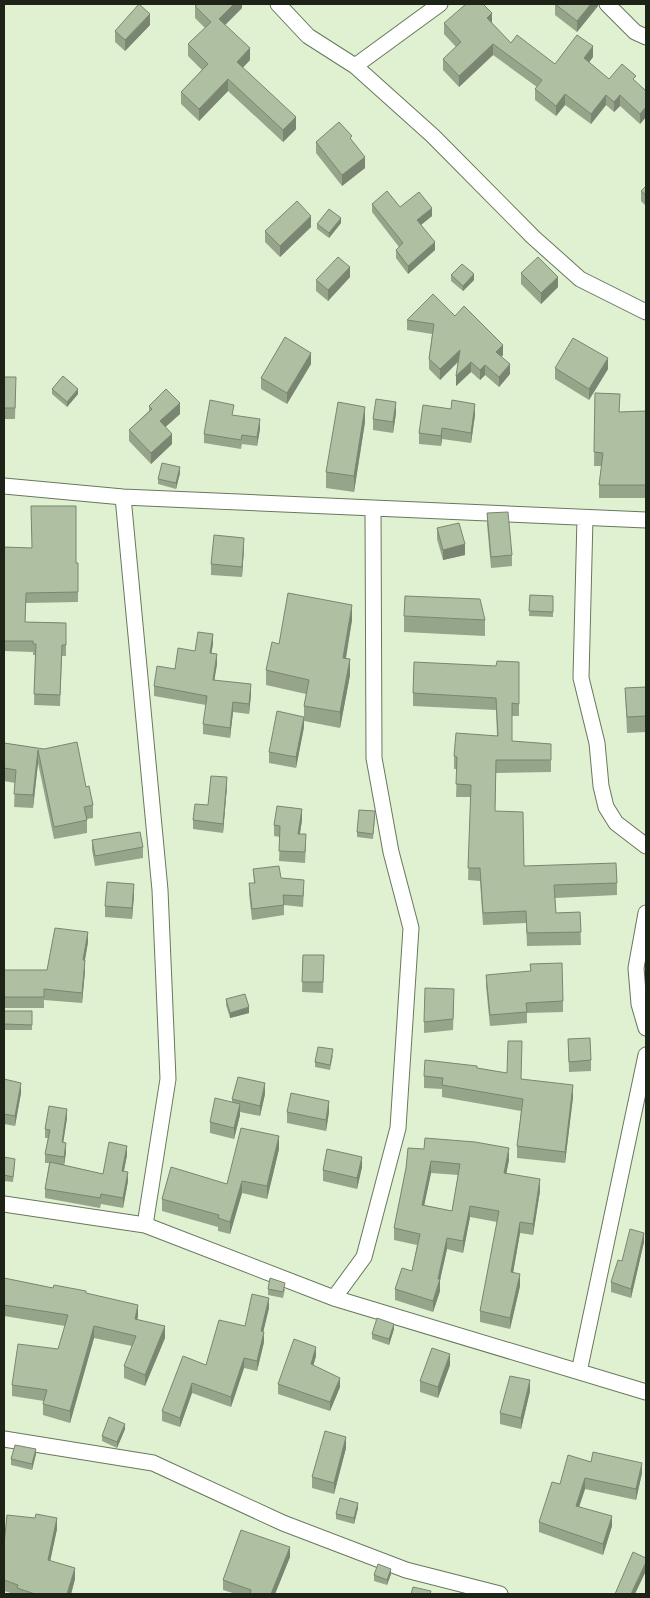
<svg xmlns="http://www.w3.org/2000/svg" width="650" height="1598" font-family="Poppins,sans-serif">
  <rect width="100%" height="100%" fill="#e0f1d2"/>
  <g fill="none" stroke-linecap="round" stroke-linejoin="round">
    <g stroke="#69785c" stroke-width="17">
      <path id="street" d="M278,4L308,36L355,66L433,136L533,237L580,279L646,312
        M607,4L635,32L646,37
        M355,66L440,4
        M4,486L123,497L646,520
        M123,497L160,890L168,1079L145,1225L334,1298L646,1392
        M585,518L581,678L597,743L601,786L606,807L616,823L646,846
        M646,913L636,968L639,1004L646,1028
        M4,1204L145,1225
        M334,1298L364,1257L398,1128L411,928L391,852L374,758L373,508
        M579,1372L646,1055
        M4,1439L153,1463L283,1523L406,1570L500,1594"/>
    </g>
    <use href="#street" stroke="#fff" stroke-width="15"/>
  </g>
  <path fill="#96a48a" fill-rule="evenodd" d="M242,4V8L225,25L250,60L242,68L296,129L283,142L228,91L199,121L181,104V92L202,70L188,56V44L205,28L195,18V6Z
    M555,4H598V6L577,32L555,15Z
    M444,23H492L511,43L555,64L593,57L589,62L609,79L636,82L646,91V117L640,124L620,106L614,112L606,105L591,124L565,105L556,116L535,100V89L537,87L493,55L459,87L443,70V59L456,47L444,34Z
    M150,25L125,51L115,42V31Z
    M352,141L365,168L342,186L316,153V142Z
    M646,186V206L641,201V191Z
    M372,204L400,207L432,216L421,225L435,250L408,274L396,258V250L399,247L372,212Z
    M341,223L329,238L317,229V224Z
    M311,227L280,257L265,242V231Z
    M521,273L558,287L541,304L521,284Z
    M451,275L474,280L463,291L451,281Z
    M350,277L328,301L316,291V280Z
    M455,316L503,355L501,357L510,374L499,387L485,375L480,380L471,372L456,386L458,361L440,380L429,369V359L432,334L407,330V320Z
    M311,364L287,404L261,389V378Z
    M555,368L608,369L589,400L555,379Z
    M4,377L16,388L15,419H4Z
    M52,389L78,394L67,407L52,394Z
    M595,393L620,412L646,411V498H599V485L602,466H594Z
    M149,406L180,414L165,427L172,444L151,464L129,441V430L149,411Z
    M396,413L393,433L373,430V419Z
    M234,415L260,429L257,446L242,444L241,449L204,443V434Z
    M475,415L471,443L442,439L441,446L419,444V433Z
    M365,422L354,492L326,488V472Z
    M180,473L176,489L158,484V479Z
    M487,513L512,555V566L491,568L487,524Z
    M437,528L465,555L443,560L437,539Z
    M4,547L78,563V602L26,603L25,622L66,623V656H62L60,706L34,705L35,655H33V652L4,651Z
    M244,548L242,577L211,575V564Z
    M530,595L553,596V617L529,616Z
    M404,616L485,620V636L404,632Z
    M352,620L346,659L350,675L340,728L304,721V706L306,694L266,685V670L279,644Z
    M213,644L211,653L217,664L214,680L251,694L249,714L233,712L230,738L203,734V724L206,705L154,696V686L195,651Z
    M519,662V716H512V741L551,744V772L496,773L495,811L524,866L617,883V895L555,898L556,913L580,912L581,945L527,946L526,923L483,925L480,881L468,880L471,797H456L457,769H454V756L497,736L496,710L413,706V693L496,666Z
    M646,687V732L627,733L625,688Z
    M304,727L296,768L269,763V752Z
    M4,743L44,749L86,787L93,805V818L87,819V833L54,839L38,763L33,808L14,807L15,783L4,781Z
    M227,786L223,833L193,829V820Z
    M375,817L373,839L357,837V832Z
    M302,820L300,834L306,845L305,863L279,861L280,837L274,836V825Z
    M92,840L143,847V858L95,866L92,850Z
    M253,869L281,878L304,891L303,907L284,905V915L252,920L249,894V883H254Z
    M134,895L132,919L105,917V906Z
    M88,942L85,960V971L82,1003L44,1000V1008H4V970H47Z
    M303,955H324L323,993L302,992Z
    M486,975L563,1001V1012L527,1013V1023L490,1026L486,986Z
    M226,999L249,1013L230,1018L226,1005Z
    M454,1000L453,1030L424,1033V1022Z
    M4,1011H32V1030H4Z
    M568,1039L591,1060V1071L569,1072Z
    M333,1055L330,1070L315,1067V1062Z
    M477,1068L521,1079L573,1097L565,1163L517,1158V1146L521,1111L442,1097V1089L424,1088V1076Z
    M4,1079L21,1093L15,1126L4,1124Z
    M265,1094L260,1116L240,1112V1115L234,1139L210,1133V1122L232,1102V1099Z
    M287,1112H329L326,1131L287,1123Z
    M67,1118L63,1142L66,1152L64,1165L103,1174L127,1155L124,1171L128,1181L123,1208L101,1204L100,1208L45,1198V1189L49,1163H45V1154L48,1138H45V1129Z
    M408,1148L509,1160L506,1174L540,1191L533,1235L520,1233L513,1273L520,1286L510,1329L480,1322V1311L497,1222L470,1217L463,1253L447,1249L440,1280V1291L433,1312L395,1300V1289L412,1271L417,1245L394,1240V1228L406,1168ZM431,1173L458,1175L452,1211L424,1205Z
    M279,1149L267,1199L242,1193L230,1234L218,1231V1227L162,1211V1199L227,1184Z
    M4,1157L15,1164L13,1182L4,1181Z
    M362,1167L357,1189L323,1181V1170Z
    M644,1242L631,1298L611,1292V1282L622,1261Z
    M4,1278L53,1288L86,1293L138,1316L137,1320L165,1338L145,1386L124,1378V1366L132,1346L94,1338L70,1423L43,1415V1404L44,1401L12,1396V1385L58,1349L65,1326L4,1316Z
    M268,1289H285L283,1298L268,1295Z
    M269,1308L263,1332L264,1342L257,1371L244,1368L231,1407L192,1393L180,1427L162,1421V1411L206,1365L245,1326Z
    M394,1329L389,1345L372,1339V1334Z
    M316,1356L313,1365L340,1387L330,1411L278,1394V1384Z
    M450,1365L438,1398L420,1392V1381Z
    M530,1391L521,1429L500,1424V1413Z
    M125,1429L117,1448L102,1441V1436Z
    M346,1448L334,1494L312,1488V1477Z
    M36,1454L32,1470L11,1465V1459Z
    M591,1462L642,1473L636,1500L585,1489L579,1507L612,1526L603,1555L539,1532V1522L560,1484Z
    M358,1508L354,1524L336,1519V1514Z
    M57,1529L50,1561L75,1579L71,1594H14L4,1591V1544Z
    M290,1557L275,1594H236L223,1590V1580Z
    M391,1574L387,1585L374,1581V1575Z"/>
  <path fill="#7a8671" d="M234,4H242V8L219,31V19Z
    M591,4H598V6L577,32V21Z
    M492,13V24L487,18Z
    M150,14V25L125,51V40Z
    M493,44V55L459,87V76Z
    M593,46V57L584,69V58Z
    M250,48V60L237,74V62Z
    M228,79V91L199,121V109Z
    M565,94V105L556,116V106Z
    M606,95V105L591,124V114Z
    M620,95V106L614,112V102Z
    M646,107V117L640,124V114Z
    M296,117V129L283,142V130Z
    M365,157V168L342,186V175Z
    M432,208V216L417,228V220Z
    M311,216V227L280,257V246Z
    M341,218V223L329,238V233Z
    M435,242V250L408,274V266Z
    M350,267V277L328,301V290Z
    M474,274V280L463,291V286Z
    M558,277V287L541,304V293Z
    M503,345V355L496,362V352Z
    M460,350V360L440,380V369Z
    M311,353V364L287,404V393Z
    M608,358V369L589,400V389Z
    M471,362V372L456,386V376Z
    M510,364V374L499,387V377Z
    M485,365V375L480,380V370Z
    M78,389V394L67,407V402Z
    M396,402V413L393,433V422Z
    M180,403V414L160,432V421Z
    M475,404V415L471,443V433Z
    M365,407V422L354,492V476Z
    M260,419V429L257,446V437Z
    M442,428V439L441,446V436Z
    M172,434V444L151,464V453Z
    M180,467V473L176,489V483Z
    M244,538V548L242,577V567Z
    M465,544V555L443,560V550Z
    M352,605V620L343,673V658Z
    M213,634V644L210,663V653Z
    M217,654V664L213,689V680Z
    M350,659V675L340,728V712Z
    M251,684V694L249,714V704Z
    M233,702V712L230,738V728Z
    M304,717V727L296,768V757Z
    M38,750V763L33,808V795Z
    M227,777V786L223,833V824Z
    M302,809V820L298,844V834Z
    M134,884V895L132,919V908Z
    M88,932V942L83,970V960Z
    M85,960V971L82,1003V993Z
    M249,1007V1013L230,1018V1013Z
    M21,1083V1093L15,1126V1116Z
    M265,1083V1094L260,1116V1106Z
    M573,1085V1097L565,1163V1152Z
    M329,1101V1112L326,1131V1120Z
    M240,1104V1115L234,1139V1128Z
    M67,1109V1118L62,1151V1142Z
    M279,1136V1149L267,1199V1186Z
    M66,1143V1152L64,1166V1157Z
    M127,1146V1155L122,1180V1171Z
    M509,1148V1160L504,1185V1173Z
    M362,1157V1167L357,1189V1178Z
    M431,1161V1173L422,1216V1205Z
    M128,1172V1181L123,1208V1198Z
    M540,1179V1191L533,1235V1224Z
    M242,1181V1193L230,1234V1222Z
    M470,1206V1217L463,1253V1241Z
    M520,1222V1233L511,1284V1272Z
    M644,1233V1242L631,1298V1289Z
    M447,1238V1249L440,1280V1291L433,1312V1301Z
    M520,1274V1286L510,1329V1318Z
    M269,1298V1308L261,1341V1331Z
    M138,1305V1316L135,1330V1319Z
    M394,1324V1329L389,1345V1339Z
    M94,1326V1338L70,1423V1411Z
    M165,1326V1338L145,1386V1375Z
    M264,1332V1342L257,1371V1361Z
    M316,1347V1356L311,1374V1364Z
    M450,1354V1365L438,1398V1387Z
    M244,1358V1368L231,1407V1397Z
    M340,1378V1387L330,1411V1402Z
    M530,1380V1391L521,1429V1418Z
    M192,1383V1393L180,1427V1418Z
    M125,1424V1429L117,1448V1442Z
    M346,1437V1448L334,1494V1483Z
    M36,1449V1454L32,1470V1464Z
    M642,1463V1473L636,1500V1489Z
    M585,1478V1489L576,1516V1506Z
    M358,1503V1508L354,1524V1518Z
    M612,1516V1526L603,1555V1544Z
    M57,1518V1529L48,1571V1560Z
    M290,1547V1557L275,1594H271Z
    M646,1562V1571L635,1594H631Z
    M75,1568V1579L71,1594H67Z
    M391,1569V1574L387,1585V1580Z"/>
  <path fill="#afbfa1" stroke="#7a8671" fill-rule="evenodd" d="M139,4L150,14L125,40L115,31Z
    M198,4H234L219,19L250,48L237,62L296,117L283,130L228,79L199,109L181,92L208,64L188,44L211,22L195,6Z
    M466,4H483L492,13L487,18L511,43L517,35L555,64L577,35L593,46L584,58L609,79L622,64L636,76L633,79L646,91V107L640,114L620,95L614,102L606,95L591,114L565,94L556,106L535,89L542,80L493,44L459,76L443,59L461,42L444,23Z
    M555,4H591L577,21Z
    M339,122L352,136L350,138L365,157L342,175L316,142Z
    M646,186V195L641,191Z
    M387,191L400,207L419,192L432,208L417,220L435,242L408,266L396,250L403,243L372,204Z
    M297,201L311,216L280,246L265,231Z
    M329,209L341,218L329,233L317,224Z
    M338,257L350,267L328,290L316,280Z
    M538,257L558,277L541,293L521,273Z
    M462,264L474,274L463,286L451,275Z
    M433,294L455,316L464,306L503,345L496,352L510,364L499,377L485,365L480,370L471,362L456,376L460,350L440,369L429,359L434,324L407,320Z
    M285,337L311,353L287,393L261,378Z
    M573,338L608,358L589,389L555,368Z
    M63,376L78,389L67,402L52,389Z
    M4,377H16L15,408H4Z
    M166,389L180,403L160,421L172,434L151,453L129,430L152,409L149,406Z
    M595,393L620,394L619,412L646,411V485H599L603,453L594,452Z
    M376,399L396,402L393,422L373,419Z
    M210,400L234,405L232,415L260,419L257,437L242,435L241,440L204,434Z
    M452,400L475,404L471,433L442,428L441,436L419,433L423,405L451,409Z
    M338,402L365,407L354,476L326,472Z
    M162,463L180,467L176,483L158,479Z
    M31,506H76V563H78V592L26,593L25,622L66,623V645H62L60,695L34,694L36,644H33V641H4V547L32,548Z
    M508,512L512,555L491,557L487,513Z
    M459,523L465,544L443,550L437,528Z
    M214,535L244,538L242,567L211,564Z
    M288,593L352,605L343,658L350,659L340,712L304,706L309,680L266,670L272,642L279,644Z
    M530,595L553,596V612L529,611Z
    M405,596L480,599L485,620L404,616Z
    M198,632L213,634L210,653L217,654L213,680L251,684L249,704L233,702L230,728L203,724L207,696L154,686L157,666L175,669L178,648L195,651Z
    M497,661L519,662V704L512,703V741L551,744V760H496L495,811L523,812L524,866L616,863L617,883L554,885L556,913L580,912L581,932L527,933L526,911L483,913L480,868H468L471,785L456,784L457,757L454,756L456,733L498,736L496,698L413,693L414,662L496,666Z
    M646,687V716L627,717L625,688Z
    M277,711L304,717L296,757L269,752Z
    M77,742L86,787L89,786L93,805L84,807L87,820L54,827L38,750L33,795L14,794L16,770L4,768V743L44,749Z
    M211,776L227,777L223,824L193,820L195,804L208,805Z
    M277,806L302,809L298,834H306L305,852L279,851L280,826L274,825Z
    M359,810L375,811L373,834L357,832Z
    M140,832L143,847L95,856L92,840Z
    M279,866L281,878L304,880L303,896L283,895L284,905L252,909L249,883H255L253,869Z
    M107,882L134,884L132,908L105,906Z
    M55,928L88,932L83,960H85L82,993L44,989V997H4V970H47Z
    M303,955H324L323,982H302Z
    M562,963L563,1001L526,1003L527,1012L490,1015L486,975L531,971L530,964Z
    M425,988L454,989L453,1019L424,1022Z
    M245,994L249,1007L230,1013L226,999Z
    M4,1011H32V1025L4,1024Z
    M590,1038L591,1060L569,1062L568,1039Z
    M508,1041H522L521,1079L573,1085L565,1152L517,1146L523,1099L442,1085L443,1078L424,1076L425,1060L477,1066V1068L507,1073Z
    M318,1047L333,1049L330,1065L315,1062Z
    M238,1077L265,1083L260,1106L232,1099Z
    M4,1079L21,1083L15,1116L4,1114Z
    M291,1093L329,1101L326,1120L287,1112Z
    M215,1098L240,1104L234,1128L210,1122Z
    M49,1106L67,1109L62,1142L66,1143L64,1157L45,1154L50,1130L45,1129Z
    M241,1128L279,1136L267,1186L242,1181L230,1222L218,1218L219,1215L162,1199L171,1167L227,1184Z
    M425,1138L475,1142L509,1148L504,1173L540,1179L533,1224L520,1222L511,1272L520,1274L510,1318L480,1311L499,1211L470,1206L463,1241L447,1238L438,1279H440L433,1301L395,1289L402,1268L412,1271L420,1234L394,1228L406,1168L408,1148L424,1149ZM431,1161L460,1164L452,1211L422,1205Z
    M109,1142L127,1146L122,1171L128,1172L123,1198L101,1194L100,1198L45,1189L50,1162L103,1174Z
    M327,1149L362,1157L357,1178L323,1170Z
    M4,1157L15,1159L13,1177L4,1175Z
    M630,1229L644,1233L631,1289L611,1282L618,1260L622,1261Z
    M4,1278L53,1288L54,1285L86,1291V1293L138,1305L135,1319L165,1326L145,1375L124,1366L136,1336L94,1326L70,1411L43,1404L47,1390L12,1385L18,1344L58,1349L68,1315L4,1305Z
    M270,1278L285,1283L283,1292L268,1289Z
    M252,1294L269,1298L261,1331L264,1332L257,1361L244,1358L231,1397L192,1383L180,1418L162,1411L183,1356L206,1365L219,1320L245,1326Z
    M377,1318L394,1324L389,1339L372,1334Z
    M294,1339L316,1347L311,1364L340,1378L330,1402L278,1384Z
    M432,1348L450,1354L438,1387L420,1381Z
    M510,1376L530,1380L521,1418L500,1413Z
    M109,1417L125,1424L117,1442L102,1436Z
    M325,1431L346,1437L334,1483L312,1477Z
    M15,1445L36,1449L32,1464L11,1459Z
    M593,1452L642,1463L636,1489L585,1478L576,1506L612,1516L603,1544L539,1522L552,1482L560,1484L568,1455L591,1462Z
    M340,1498L358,1503L354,1518L336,1514Z
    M36,1514L57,1518L48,1560L75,1568L67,1594H35L17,1588L18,1585L4,1580V1544L7,1515L35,1518Z
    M241,1530L290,1547L271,1594H272H250L251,1590L223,1580Z
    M633,1552L646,1558V1562L631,1594H615Z
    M378,1564L391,1569L387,1580L374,1575Z
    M413,1587L431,1591L430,1594H411Z"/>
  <rect width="650" height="1598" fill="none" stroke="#1d2317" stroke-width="10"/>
</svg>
